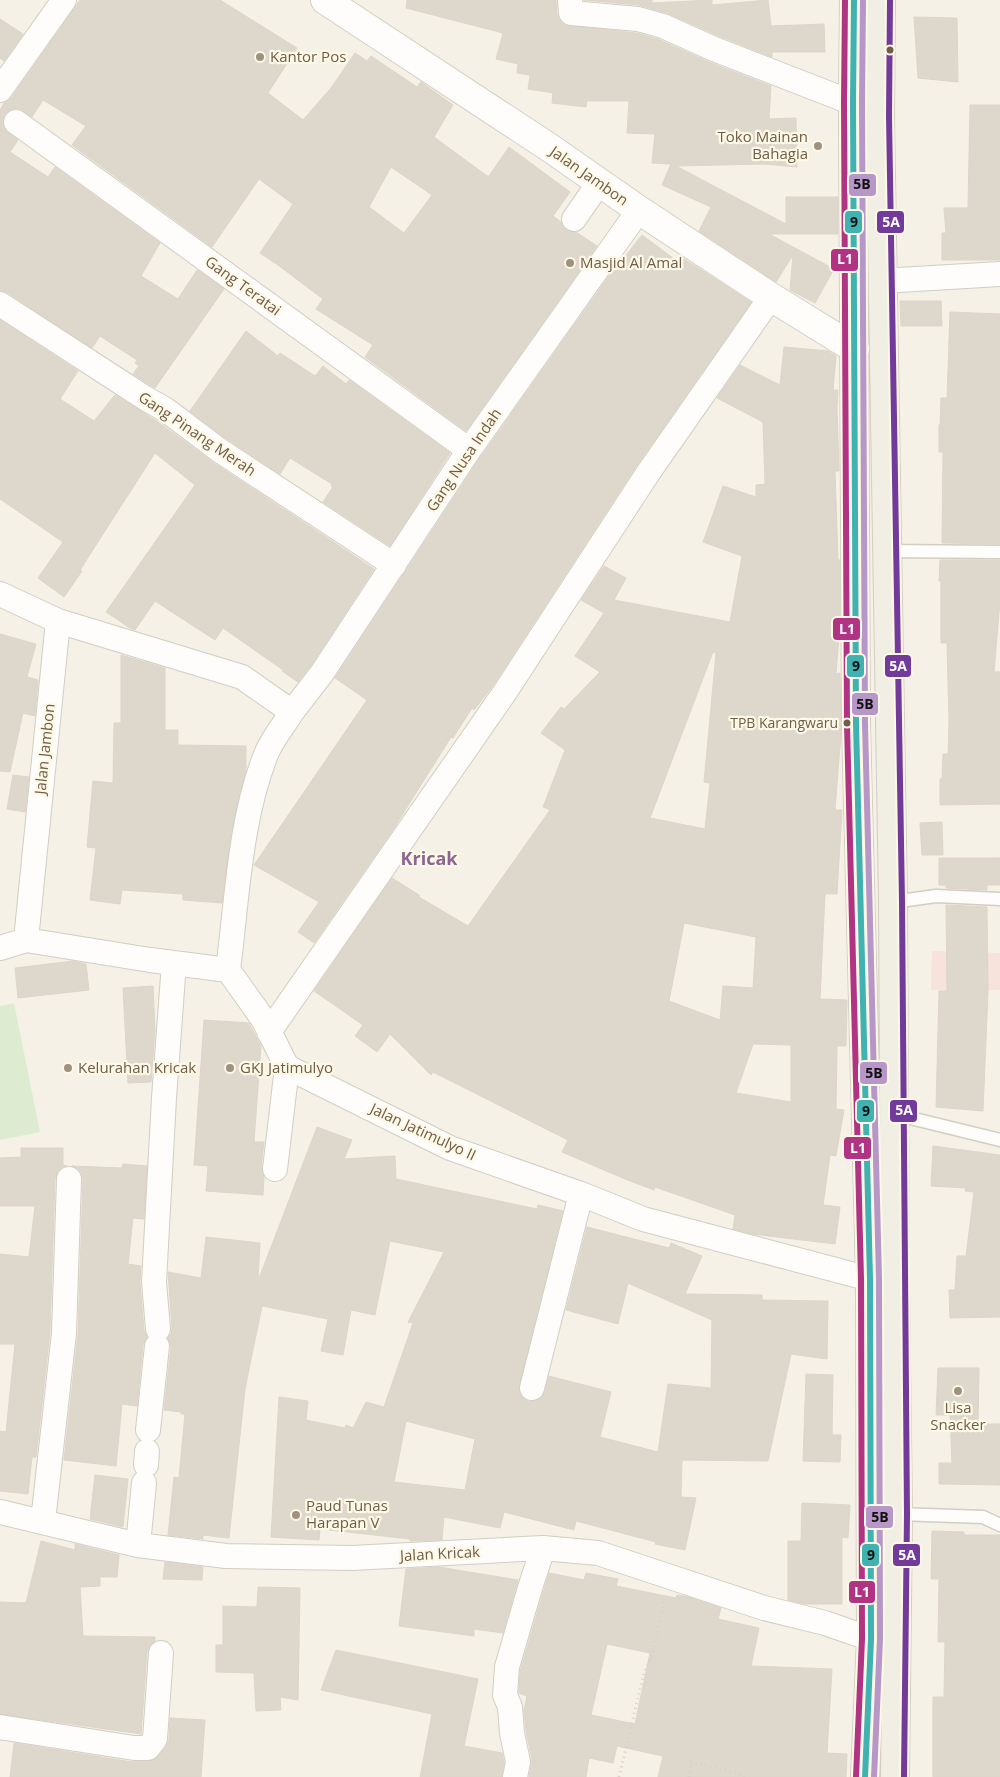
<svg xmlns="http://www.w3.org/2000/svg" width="1000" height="1777" font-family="'Open Sans',sans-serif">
  <rect width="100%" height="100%" fill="#f5f1e6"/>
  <path fill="#f7e2dc" d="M932,951L1000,953V990H931Z"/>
  <path fill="#ddecd1" d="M14,1003L40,1132L0,1140V1006Z"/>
  <path fill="#ded7cc" stroke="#ddd5c9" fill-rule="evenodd" d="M80,0H220L297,48L268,93L303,120L331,88L355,53L367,61L371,56L417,87L421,82L453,105L434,137L487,176H489L509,147L570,192L553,216L561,222L567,231L576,232L597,246L466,431L365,357L373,345L316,309L323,299L278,265L260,253L293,204L259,179L212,247L72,145L86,126L43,100L32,117L17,108L10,110L5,114L2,121L4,128L18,140L10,152L48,177L55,167L160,243L141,276L178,299L197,270L224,289L155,388L133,374L139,366L135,363L137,360L100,336L92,348L7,292L0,290V110L4,103L11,98ZM391,167L432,195L404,233L369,207Z
    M407,0H556L557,14L560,20L564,25L636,33L658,39L709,62L771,86L769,119L796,118L797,167L764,164L676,166L786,224V197H838V234H769L834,269L815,303L790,290L793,255L776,282L699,231L711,207L662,185L671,164L652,163L655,134L627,133L629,101H587L586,107L552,103L553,93L528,89L530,75L517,73L518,64L496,59L503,33L406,8Z
    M584,0H652V3L712,0V5L768,0L771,26L824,24L825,52H772V57L719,36L667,13L639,5Z
    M914,17L957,18L958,82L918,78Z
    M0,19L23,34L4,61L0,58Z
    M970,105H1000V260H942V233H946L944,208H968Z
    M642,235L681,264L684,259L751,302L637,465L494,684L474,710L472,708L453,738L451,737L394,828L314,943L298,932L319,902L254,865L367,700L335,678L480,458L619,262L620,263Z
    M900,301H941L942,326H901Z
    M950,312L1000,314V544L942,543L943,452H939V425H940L941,398H947Z
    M0,320L78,371L60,399L94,421L115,395L158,422L211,461L374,569L311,665L298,682L282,671L283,670L223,628L215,640L155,601L135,630L130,628L106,612L195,485L155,453L80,570L82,571L64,597L38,578L63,542L0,499Z
    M246,331L278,356L280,353L315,376L323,366L346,384L349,380L450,453L390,546L323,502L333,487L331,486L332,484L290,458L280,474L227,439L190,411Z
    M784,347L828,351L836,356L833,390H838L837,408L839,471H835L838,560H840V624L836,674L840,673L841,733L835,810H842L837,894H825L820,999L847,1000L846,1046H837L836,1109L844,1110L836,1156L830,1155L823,1205L840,1207L835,1244L752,1234L733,1229L735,1215L655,1187L654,1190L625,1179L562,1152L568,1140L433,1072L431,1075L390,1034L377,1052L355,1036L363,1025L314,991L392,878L419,895V897L468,926L550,810L543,807L565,750L541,733L561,707L564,709L600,672L575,656L604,613L581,600L604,566L626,578L614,600L730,622L742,556L703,542L723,486L756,497V485L765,484L763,422L717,398L740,365L780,385ZM713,652L716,653L704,782L710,783L705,829L650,818ZM684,923L756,937L753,988L723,986L720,1020L669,1001ZM753,1044L791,1045V1102L736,1093Z
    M940,560H1000V601L994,672H1000V804L940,805V779H942L943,754H948L949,722L947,643H941V581H939Z
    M0,634L36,644L27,677L38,680L35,716L23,713L10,772L0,771Z
    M121,655L165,668V730H178V745L246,746V770L232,829L222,903L183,900V894L122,890L120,904L90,900L96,848L87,847L93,781L113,783L114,723H121Z
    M13,775L29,777L25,812L7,809Z
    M942,822L943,855H922L920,823Z
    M939,858H1000V885H987V890L946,888V885H939Z
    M946,905L987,907L988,993L983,1111L936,1107L939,991H947Z
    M73,961L86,964L89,990L18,998L15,968Z
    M153,986L155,1031L151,1082L128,1083L123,988Z
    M204,1020L249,1023L261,1046L254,1142H264L261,1167L264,1177L263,1195L206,1191L208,1166L194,1165Z
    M317,1127L352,1140L344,1159L395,1156L396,1179L537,1209L538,1205L563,1211L519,1385V1391L522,1397L528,1401H536L541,1398L545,1392L549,1376L611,1392L600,1437L658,1452L668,1384L711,1388L712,1320L628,1283L618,1324L566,1310L587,1227L669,1248L671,1243L702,1256L685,1294L762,1295V1300L828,1301L827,1359L791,1354L768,1461L682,1460L681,1497L696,1498L685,1550L655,1544L656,1542L576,1521L574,1530L504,1512L500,1528L444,1517L442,1540L410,1541V1539L320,1529L319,1540L271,1537L279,1397L308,1401L306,1420L345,1428L346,1425L353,1428L366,1402L384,1407L413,1323L408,1322L444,1252L390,1241L375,1315L351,1310L343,1355L321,1351L328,1319L262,1306L245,1389L229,1538L203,1535V1539L168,1535L174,1477L179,1478L185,1414H181V1412L164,1410L171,1347L168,1338L171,1334L172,1328L168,1272L201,1278L206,1237L260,1243L258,1281ZM406,1421L475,1439L465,1490L394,1482Z
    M933,1146L1000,1155V1317L950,1318L949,1290H955L957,1256H966L974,1192L965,1191L966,1188L931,1186Z
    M21,1148H63V1165L67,1166L62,1167L58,1171L55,1179L50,1332L36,1457H32L28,1494L0,1491V1431L6,1432L15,1344H0V1254L29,1257L35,1206H0V1158L21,1157Z
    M123,1164L147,1166L144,1219L133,1218L128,1264L141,1266L140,1283L144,1330L147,1337L143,1345L137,1406L122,1404L116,1466L64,1460L78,1334L83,1179L81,1172L77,1168L72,1166L122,1168Z
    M938,1368H979L978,1424H1000V1485L939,1484V1463H952L950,1415H936Z
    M806,1374L833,1375L832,1435H841L840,1462L803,1461Z
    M95,1475L128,1479L123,1527L90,1519Z
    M802,1503L850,1505L848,1538L842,1537V1604H805L788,1600V1541H801Z
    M932,1531L964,1532V1535H1000V1777H933V1697H944L945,1642H938L939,1579H931Z
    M41,1541L75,1550V1544L119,1555L117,1577H100V1586L80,1587L83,1636L155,1637V1641L149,1646L147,1652L141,1734L0,1714V1602L26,1603Z
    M165,1562L203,1567L202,1580L163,1579Z
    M439,1567L518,1580L503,1633L474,1629V1636L399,1626L406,1569Z
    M549,1573L584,1580L586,1573L618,1579L616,1586L676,1598L677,1595L688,1597L721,1608L718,1619L759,1628L751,1666L832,1669L827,1753L847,1754L846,1777H658L663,1756L617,1746L613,1763L589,1758L586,1777H529L532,1760L526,1731L524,1710L527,1696L519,1693L520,1672ZM607,1644L650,1653L635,1724L591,1715Z
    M258,1587L300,1588L298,1700L280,1697L281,1710L256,1711L254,1673L216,1672V1645H223V1606L257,1607Z
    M336,1650L478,1679L464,1746L502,1753L504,1762L502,1777H420L432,1714L321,1690Z
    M170,1718L205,1720L201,1777H10L14,1743L132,1762L154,1760L166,1747L169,1740Z"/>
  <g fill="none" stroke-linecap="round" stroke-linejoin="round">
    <g stroke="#d3cdc2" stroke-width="15">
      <path id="service" d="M886,551L1000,552
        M893,902L936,896L1000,899
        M894,1114L1000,1140
        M898,1514L983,1517L1000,1525"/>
    </g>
    <g stroke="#d3cdc2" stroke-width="26">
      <path id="minor" d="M570,0L571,13L638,19L663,26L714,49L853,103
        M0,90L64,0
        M16,122L469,450
        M574,219L599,183
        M882,281L1000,274
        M0,304L145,398L166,410L219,450L394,565
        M0,594L58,621L26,940
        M58,621L242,677L292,712C284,725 273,738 267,752C240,817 237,900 228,970
        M292,712L322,673L469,450L639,210
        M0,948L26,940L150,960L228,970L263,1019L287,1067L450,1148L581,1194L643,1219L870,1279L888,1280
        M269,1032L505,692L648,473L771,297
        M275,1169L287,1067
        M158,1329L154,1282L164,1098L174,963
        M532,1388L581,1194
        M148,1430L157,1346
        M146,1465L147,1451
        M0,1512L138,1545L226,1556L352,1558L543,1548L598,1553L764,1608L825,1623L871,1639
        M43,1521L64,1333L69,1179
        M138,1545L144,1483
        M0,1727L134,1748H148L155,1739L161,1653
        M515,1777L518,1762L512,1733L510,1707L505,1695L507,1667L530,1588L543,1548"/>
    </g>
    <g stroke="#d5cec3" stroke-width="30">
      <path id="secondary" d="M325,0L550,148L639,210L771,297L855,349"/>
    </g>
    <g stroke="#d3cdc4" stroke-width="30">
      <path id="primary" d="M854,0L853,103L856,724L870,1279L871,1639L865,1777
        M881,0L880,116L893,902L895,1281L898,1514L895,1777"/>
    </g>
    <path stroke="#d6d0c9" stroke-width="3" stroke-dasharray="1 4" stroke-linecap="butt" d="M619,1777L644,1673L652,1655L664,1602
      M689,1777L691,1762L739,1773L744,1777"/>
    <use href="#service" stroke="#fefdfb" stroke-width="12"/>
    <use href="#minor" stroke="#fefdfb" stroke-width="24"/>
    <use href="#secondary" stroke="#fefdfb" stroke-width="28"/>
    <use href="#primary" stroke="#f1eee3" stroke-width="28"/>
    <g stroke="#fef8e6" stroke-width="10">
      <path id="bus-1" d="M854,0L853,103L856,724L870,1279L871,1639L865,1777"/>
    </g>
    <g stroke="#fef8e6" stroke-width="10">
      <path id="bus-2" d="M845,0L844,103L847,724L861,1279L862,1639L856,1777"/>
    </g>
    <g stroke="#fef8e6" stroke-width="10">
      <path id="bus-3" d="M863,0L862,103L865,724L879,1279L880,1639L874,1777"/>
    </g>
    <g stroke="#fef8e6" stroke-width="10">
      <path id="bus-4" d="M890,0L889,116L902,902L907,1514L904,1777"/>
    </g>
    <use href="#bus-1" stroke="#40b2b2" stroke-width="6"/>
    <use href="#bus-2" stroke="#b03483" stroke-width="6"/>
    <use href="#bus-3" stroke="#b797c7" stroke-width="6"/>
    <use href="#bus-4" stroke="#723a9b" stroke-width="6"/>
  </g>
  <g fill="#705d49" stroke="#fef8e6" stroke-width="2">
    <circle cx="890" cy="50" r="4.5"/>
    <circle cx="847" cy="723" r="4.5"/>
  </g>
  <g fill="#9f9180" stroke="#fef8e6" stroke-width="2">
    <circle cx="260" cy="57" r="5"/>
    <circle cx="818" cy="146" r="5"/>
    <circle cx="570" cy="263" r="5"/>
    <circle cx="68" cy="1068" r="5"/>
    <circle cx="230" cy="1068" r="5"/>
    <circle cx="958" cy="1391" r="5"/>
    <circle cx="296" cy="1515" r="5"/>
  </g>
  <g text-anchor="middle" stroke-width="4.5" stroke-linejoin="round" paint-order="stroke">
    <g font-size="14" fill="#705d49" stroke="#fef8e6" text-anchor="end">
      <text x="838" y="728">TPB Karangwaru</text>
    </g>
    <g font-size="15" fill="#705d49" stroke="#fef8e6" text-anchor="start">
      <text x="270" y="62">Kantor Pos</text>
      <text x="808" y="142" text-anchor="end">Toko Mainan<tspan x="808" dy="17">Bahagia</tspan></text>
      <text x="580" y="268">Masjid Al Amal</text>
      <text x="78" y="1073">Kelurahan Kricak</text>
      <text x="240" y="1073">GKJ Jatimulyo</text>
      <text x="958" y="1413" text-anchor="middle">Lisa<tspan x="958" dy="17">Snacker</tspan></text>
      <text x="306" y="1511">Paud Tunas<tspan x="306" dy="17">Harapan V</tspan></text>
    </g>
    <g font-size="15" fill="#705d49" stroke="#fef8e6">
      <text transform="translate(589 176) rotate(35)" y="5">Jalan Jambon</text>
      <text transform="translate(243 286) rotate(36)" y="5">Gang Teratai</text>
      <text transform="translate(197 434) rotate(34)" y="5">Gang Pinang Merah</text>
      <text transform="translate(464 460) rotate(-56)" y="5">Gang Nusa Indah</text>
      <text transform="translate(45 749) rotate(-84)" y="5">Jalan Jambon</text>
      <text transform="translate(423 1132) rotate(25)" y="5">Jalan Jatimulyo II</text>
      <text transform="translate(440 1554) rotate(-3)" y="5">Jalan Kricak</text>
    </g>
    <g font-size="18" font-weight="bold" fill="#8b6593" stroke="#fef8e6">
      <text x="429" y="865">Kricak</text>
    </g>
  </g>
  <g stroke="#fef8e6" stroke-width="2">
    <rect x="848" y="173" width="29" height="24" rx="5" fill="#b797c7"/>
    <rect x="876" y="210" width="29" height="24" rx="5" fill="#723a9b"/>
    <rect x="844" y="210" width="19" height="24" rx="5" fill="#40b2b2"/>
    <rect x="830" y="248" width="29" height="24" rx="5" fill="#b03483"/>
    <rect x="832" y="617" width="29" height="24" rx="5" fill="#b03483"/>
    <rect x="884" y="654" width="28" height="24" rx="5" fill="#723a9b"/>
    <rect x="846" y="654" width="19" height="24" rx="5" fill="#40b2b2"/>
    <rect x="851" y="692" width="28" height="24" rx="5" fill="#b797c7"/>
    <rect x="859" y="1061" width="29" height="24" rx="5" fill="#b797c7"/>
    <rect x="889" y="1099" width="29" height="24" rx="5" fill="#723a9b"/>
    <rect x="856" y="1099" width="19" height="24" rx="5" fill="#40b2b2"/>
    <rect x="843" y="1136" width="29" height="24" rx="5" fill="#b03483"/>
    <rect x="865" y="1505" width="29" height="24" rx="5" fill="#b797c7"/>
    <rect x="892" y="1543" width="29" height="24" rx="5" fill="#723a9b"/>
    <rect x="861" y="1543" width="19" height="24" rx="5" fill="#40b2b2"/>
    <rect x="848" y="1580" width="28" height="24" rx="5" fill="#b03483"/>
  </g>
  <g font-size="14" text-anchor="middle" font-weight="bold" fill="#fff">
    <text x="891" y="227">5A</text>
    <text x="845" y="264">L1</text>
    <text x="847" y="634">L1</text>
    <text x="898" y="671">5A</text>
    <text x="904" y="1115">5A</text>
    <text x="858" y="1153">L1</text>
    <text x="907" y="1560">5A</text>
    <text x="862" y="1597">L1</text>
  </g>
  <g font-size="14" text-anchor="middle" font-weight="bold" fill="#111">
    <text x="862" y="189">5B</text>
    <text x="854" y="227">9</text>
    <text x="856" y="671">9</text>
    <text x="865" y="709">5B</text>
    <text x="874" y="1078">5B</text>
    <text x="866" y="1116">9</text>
    <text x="880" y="1522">5B</text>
    <text x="871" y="1560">9</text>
  </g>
</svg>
